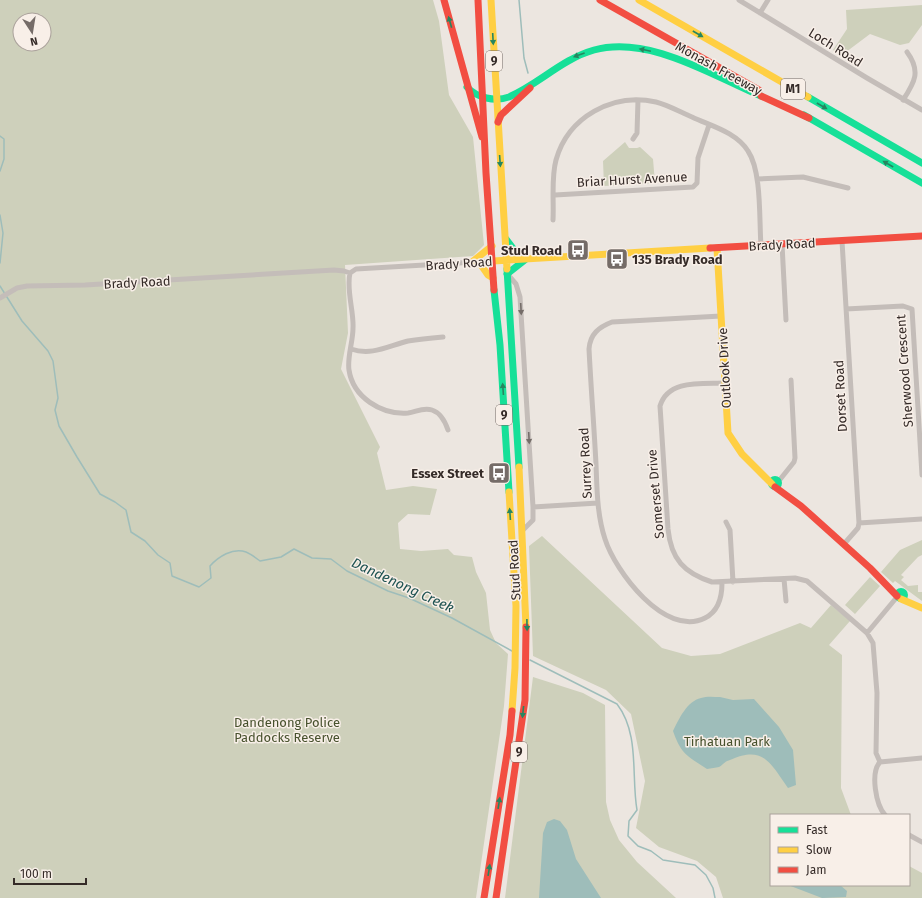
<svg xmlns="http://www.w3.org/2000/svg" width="922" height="898" font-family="'Fira Sans',sans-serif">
  <rect width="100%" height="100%" fill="#ece6e0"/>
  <path fill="#ced0bb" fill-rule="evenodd" d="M0,0H433L439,21L449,95L473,137L484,245L473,256L345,265L348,333L341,369L380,447L377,453L386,490L413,486L437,489L430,515L408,514L398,523L400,549L421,551L448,549L454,555L472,557L476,572L486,593L490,630L496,643L508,654L504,706L476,898H0ZM20,20H44V44H20Z
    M922,5V25L909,43L900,45L870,34L842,55L833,50L847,29L846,10Z
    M625,142L629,148H637L640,147L653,159L655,183L604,186L603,161Z
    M542,536L662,648L691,656L720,654L800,623L811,628L831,605L850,621L829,645L842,655L841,788L851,815H771V885H909V866L922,873V898H723L716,877L697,861L659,847L636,828L645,781L631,714L606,690L533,656L529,546Z
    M922,540V555L918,557L901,575L904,577L901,580L908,586L918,585V592H922V601L895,581L893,583L881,572L900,550Z
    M870,577L880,586L855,614L845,605Z
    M533,677L583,693L605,705L606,802L610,820L619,840L637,862L676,898H505Z"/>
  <path fill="#9ebdba" d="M720,697L733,700L754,699L779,727L793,750L796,785L788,788C770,763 764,745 730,760C725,761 723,765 719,767C716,768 711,768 707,769C687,756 681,754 673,731C679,719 687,701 701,698C707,696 714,697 720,697Z
    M554,819L560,821L567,830L576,859L601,898H539L543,833L547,822Z
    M788,885H840L847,891L846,897L822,898Z"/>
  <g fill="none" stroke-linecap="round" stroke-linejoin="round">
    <path stroke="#9ebdba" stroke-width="1.5" d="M519,0L524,58L528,73
      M0,136L4,139V159L0,171
      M0,215L3,233L0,263
      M0,286L22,321L48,351L53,361L58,398L55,410L59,426L77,457L100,494L115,502L126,510L131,532L145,541L158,555L170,563L172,576L199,587L211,578L210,566C218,557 233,547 246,552C251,554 256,558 260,561L281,557L294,549L312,558L331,559L347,571L388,591L409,598L452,618L512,651
      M530,660L617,704C640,734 631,776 637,810L629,821L628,836L638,846L651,851L663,860L695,865L706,875L713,888L715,898"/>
    <path stroke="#c4bdb9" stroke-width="5" d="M739,0L867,78L922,110
      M760,13L768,0
      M903,100C915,82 921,71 907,52
      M633,139L637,133L638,100
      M757,179L803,177L848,188
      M555,195L693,187L697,183L698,158L709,125
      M553,220C554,201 551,178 556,160C568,117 613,92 656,102C668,105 680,112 692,117C711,126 736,132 748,151C762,172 759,220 761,246
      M842,241L859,523L858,528L844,544
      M782,244L786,320
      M350,273C346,290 354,311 353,328C353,342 347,357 349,370C353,397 381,415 408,413C416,412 423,407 432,410C441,413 445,421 448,430
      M350,273L356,269L493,261
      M509,276L516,284L520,297L533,507V520L523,530
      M0,298L17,288L27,286L85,285L334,270L344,271L350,273
      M846,309L903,306L912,309L922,475
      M721,316L612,322C599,327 590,334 589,349C591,388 594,426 596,464C597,489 597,515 605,539C615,571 665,638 705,618C719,611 722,597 722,583
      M351,349C372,356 388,346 408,341C420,339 431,338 443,337
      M725,383C702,384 668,379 660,406L668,529C671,559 684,573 712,582L795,578L807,581L867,633L873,643L877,693L876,753L880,762C870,773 876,805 885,815
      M778,482L794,462L795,458L791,380
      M533,507L598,503
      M726,522L730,530L733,582
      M859,523L922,519
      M784,579L786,601
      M867,633L897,597
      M880,762L922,758
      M909,835L922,842"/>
    <path stroke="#16e098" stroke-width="7" d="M467,87C477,98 495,102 509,97C539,84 562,59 594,50C649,35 711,75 761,96
      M808,97L922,163
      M804,115L922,183
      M506,239L521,259
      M507,269L519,467
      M507,274L526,259
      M494,290L500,345L509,492
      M771.5 483a3.5 3.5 0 1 1 7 0a3.5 3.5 0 1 1-7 0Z
      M897.5 595a3.5 3.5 0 1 1 7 0a3.5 3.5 0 1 1-7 0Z"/>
    <path stroke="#ffcf43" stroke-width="7" d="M491,0L507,269
      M639,0L808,97
      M717,248L728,433L742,454L772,484
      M493,261L710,248
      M472,262L492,246
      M479,262L488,275L493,278
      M519,467L526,627
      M509,492L516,606L515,668L512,711
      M901,599L922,608"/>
    <path stroke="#f24e42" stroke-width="7" d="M444,0L482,137
      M478,0L486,173L494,290
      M600,0L759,90
      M761,96L809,118
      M498,122L501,115L530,88
      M710,248L922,236
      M775,487L801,506L870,568L897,596
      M484,898L510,735L512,711
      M496,898L525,700L526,627"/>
  </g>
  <defs><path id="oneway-solid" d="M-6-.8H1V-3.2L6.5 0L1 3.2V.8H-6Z"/></defs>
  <g fill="#268660">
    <use href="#oneway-solid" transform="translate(450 22) rotate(-106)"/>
    <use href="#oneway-solid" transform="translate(698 34) rotate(30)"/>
    <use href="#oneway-solid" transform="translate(493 39) rotate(87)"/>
    <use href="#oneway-solid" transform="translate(645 50) rotate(-168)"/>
    <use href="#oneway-solid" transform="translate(579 55) rotate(160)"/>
    <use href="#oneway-solid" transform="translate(822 106) rotate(30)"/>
    <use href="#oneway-solid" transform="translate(500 161) rotate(86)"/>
    <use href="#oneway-solid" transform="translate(888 164) rotate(-150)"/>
    <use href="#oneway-solid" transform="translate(503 389) rotate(-94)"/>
    <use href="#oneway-solid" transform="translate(510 514) rotate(-94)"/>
    <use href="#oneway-solid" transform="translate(527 625) rotate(89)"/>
    <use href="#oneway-solid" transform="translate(523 712) rotate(96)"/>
    <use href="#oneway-solid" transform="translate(499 803) rotate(-81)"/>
    <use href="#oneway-solid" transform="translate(489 870) rotate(-81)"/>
  </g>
  <g fill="#756d69">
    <use href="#oneway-solid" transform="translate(521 309) rotate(87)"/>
    <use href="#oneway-solid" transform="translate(529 438) rotate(87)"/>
  </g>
  <defs>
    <g id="bus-square" transform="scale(1.15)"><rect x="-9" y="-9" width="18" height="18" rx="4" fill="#756c68" stroke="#f8efe8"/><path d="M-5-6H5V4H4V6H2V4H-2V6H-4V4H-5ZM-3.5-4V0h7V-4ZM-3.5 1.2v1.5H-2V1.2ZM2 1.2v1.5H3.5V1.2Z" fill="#fff"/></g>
  </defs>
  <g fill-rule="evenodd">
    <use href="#bus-square" x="578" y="250"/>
    <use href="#bus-square" x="617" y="259"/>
    <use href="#bus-square" x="499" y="473"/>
  </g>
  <g text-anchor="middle" stroke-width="3" stroke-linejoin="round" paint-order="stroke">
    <g fill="#f8efe8" stroke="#706662" stroke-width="1">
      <rect x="486" y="51" width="16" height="20" rx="3"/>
      <rect x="781" y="79" width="24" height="20" rx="3"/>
      <rect x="496" y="405" width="16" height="20" rx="3"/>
      <rect x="511" y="742" width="16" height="20" rx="3"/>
    </g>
    <g font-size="12" font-weight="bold" fill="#352b28">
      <text x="494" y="65">9</text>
      <text x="793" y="93">M1</text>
      <text x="504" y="419">9</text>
      <text x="519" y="756">9</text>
    </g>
    <g font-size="13" fill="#352b28" stroke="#f8efe8">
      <text transform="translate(836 47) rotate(32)" y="5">Loch Road</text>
      <text transform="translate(719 68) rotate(29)" y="5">Monash Freeway</text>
      <text transform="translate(632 179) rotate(-3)" y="5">Briar Hurst Avenue</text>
      <text transform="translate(782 244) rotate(-3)" y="5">Brady Road</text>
      <text transform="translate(459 263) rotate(-4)" y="5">Brady Road</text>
      <text transform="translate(137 282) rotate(-3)" y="5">Brady Road</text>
      <text transform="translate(724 368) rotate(-93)" y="5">Outlook Drive</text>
      <text transform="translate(904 371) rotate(-94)" y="5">Sherwood Crescent</text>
      <text transform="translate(840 396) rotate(-93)" y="5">Dorset Road</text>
      <text transform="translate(585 463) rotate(-93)" y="5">Surrey Road</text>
      <text transform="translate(655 494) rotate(-95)" y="5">Somerset Drive</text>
      <text transform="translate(514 570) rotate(-93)" y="5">Stud Road</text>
    </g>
    <g font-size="13" font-weight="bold" fill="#352b28" stroke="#f8efe8" text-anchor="end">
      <text x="562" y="255">Stud Road</text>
      <text x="632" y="264" text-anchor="start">135 Brady Road</text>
      <text x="484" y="478">Essex Street</text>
    </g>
    <g font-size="13" fill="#47512d" stroke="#f8efe8">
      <text x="287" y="727">Dandenong Police<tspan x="287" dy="15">Paddocks Reserve</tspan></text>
      <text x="727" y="746">Tirhatuan Park</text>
    </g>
    <g font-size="14" font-style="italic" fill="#205453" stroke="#f8efe8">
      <text transform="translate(403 585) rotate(25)" y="5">Dandenong Creek</text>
    </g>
  </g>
  <rect x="770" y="814" width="140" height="72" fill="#f8efe8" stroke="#aaa19b"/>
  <rect x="778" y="827" width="20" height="6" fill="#16e098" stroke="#aaa19b"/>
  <text x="806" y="834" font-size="12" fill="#352b28">Fast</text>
  <rect x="778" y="847" width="20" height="6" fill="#ffcf43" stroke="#aaa19b"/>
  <text x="806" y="854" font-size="12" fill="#352b28">Slow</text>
  <rect x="778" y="867" width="20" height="6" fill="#f24e42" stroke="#aaa19b"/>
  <text x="806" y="874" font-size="12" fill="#352b28">Jam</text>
  <g transform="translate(32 32) rotate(168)"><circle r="19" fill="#f8efe8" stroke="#aaa19b"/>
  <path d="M0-3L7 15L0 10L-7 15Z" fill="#756c68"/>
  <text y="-6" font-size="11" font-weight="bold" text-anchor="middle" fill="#352b28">N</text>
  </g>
  <path d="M14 878v6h72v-6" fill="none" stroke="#352b28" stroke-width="2"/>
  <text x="20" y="878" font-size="12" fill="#352b28" stroke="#f8efe8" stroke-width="3" paint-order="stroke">100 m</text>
</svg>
